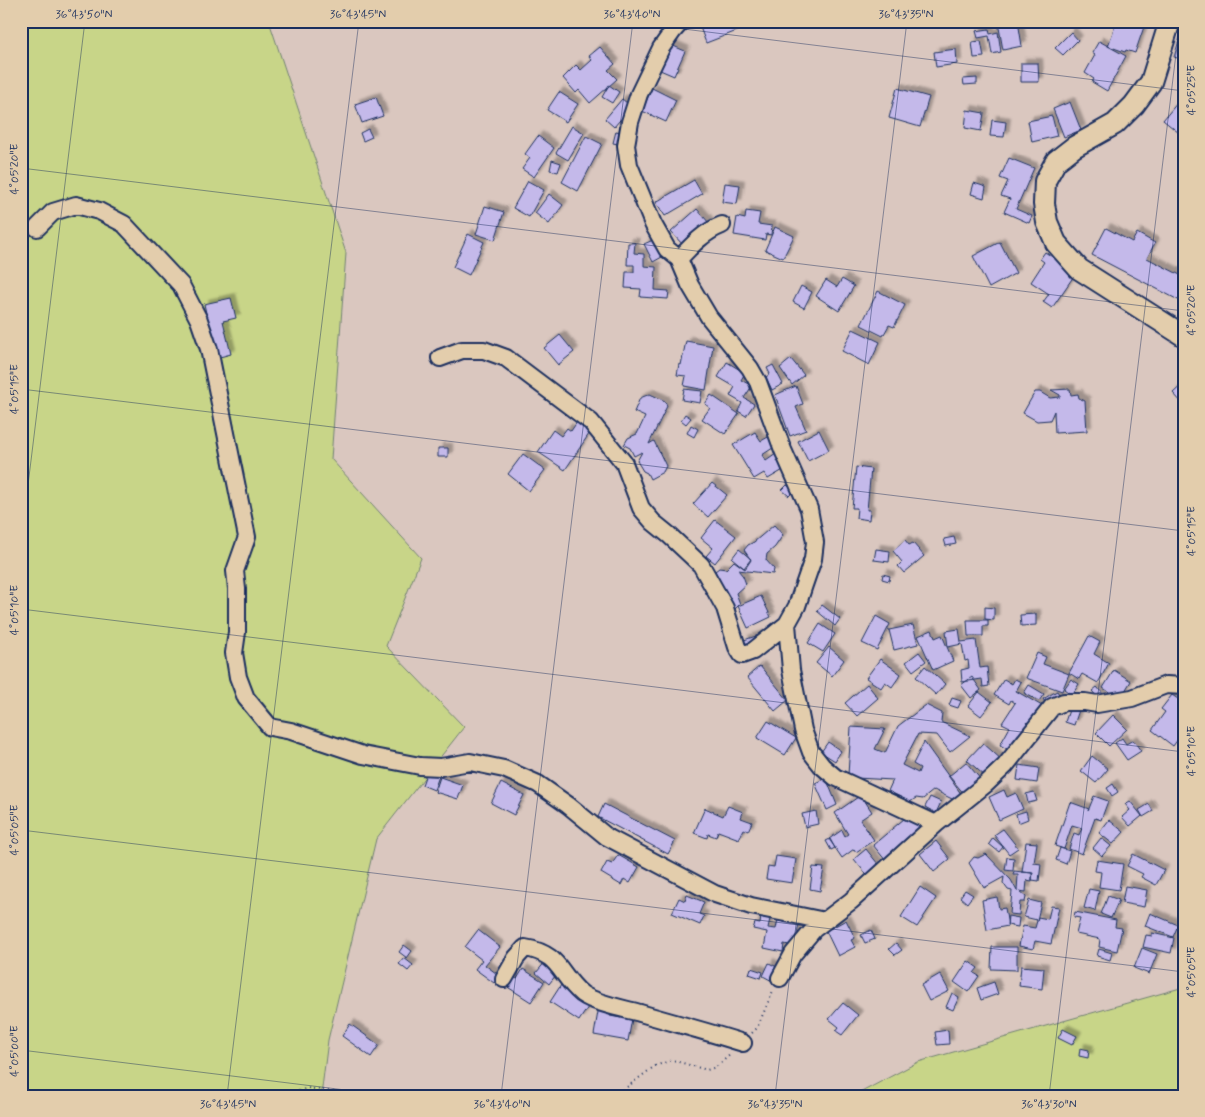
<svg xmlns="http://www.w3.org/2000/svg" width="1205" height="1117" font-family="Mynerve,sans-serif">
  <defs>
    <filter id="shadow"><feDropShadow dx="4.5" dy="-4.5" stdDeviation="1" flood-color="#0004"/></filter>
  </defs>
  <rect width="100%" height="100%" fill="#dac7bf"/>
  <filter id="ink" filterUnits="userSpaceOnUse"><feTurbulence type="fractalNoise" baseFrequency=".02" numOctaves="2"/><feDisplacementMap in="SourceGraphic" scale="10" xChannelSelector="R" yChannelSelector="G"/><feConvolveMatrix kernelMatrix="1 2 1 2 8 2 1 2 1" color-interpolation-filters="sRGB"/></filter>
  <g filter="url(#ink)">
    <path fill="#c8d588" stroke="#728273" d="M21,21H269L346,253L331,459L421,558L386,646L464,727L376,839L328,1040L321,1096H21Z
      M1184,987V1096H854L918,1062Z"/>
    <path fill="#c4b9ea" stroke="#1b2f5e" filter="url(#shadow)" d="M700,21H754L755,24L706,43L698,22Z
      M756,21H774L758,27Z
      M1018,21L1022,46L1003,50L998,22Z
      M1102,21H1146L1135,53L1126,50L1125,52L1108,46L1115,26Z
      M989,29L990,34L998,32L1001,52L992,54L989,36L978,38L976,31Z
      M1071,32L1078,40L1063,55L1055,48Z
      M1180,37L1184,38V60L1174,57Z
      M981,41L984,57L974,58L972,42Z
      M1099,41L1126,56L1107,91L1092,82L1094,79L1085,73L1095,55L1092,53Z
      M671,45L685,51L674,76L660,70Z
      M600,47L615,64L608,70L617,79L590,103L579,90L576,93L563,78L576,65L581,70L592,60L589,56Z
      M956,49L957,64L936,67L934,52Z
      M1021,63H1038L1039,82H1021Z
      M977,78V84L964,85L963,79Z
      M609,85L619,92L612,103L602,97Z
      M652,88L676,100L666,122L642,111Z
      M897,88L929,97L920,127L889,118Z
      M559,92L578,104L566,122L547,110Z
      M1184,95V137L1163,120Z
      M376,97L383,116L362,123L355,104Z
      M622,99L633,108L625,114L614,127L605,119Z
      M1070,102L1081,130L1064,137L1053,109Z
      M967,110L984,113L981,131L965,128Z
      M1052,116L1057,136L1032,142L1028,121Z
      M992,120L1006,122L1004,137L990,136Z
      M572,126L584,133L568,160L556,153Z
      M368,129L372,137L363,141L360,133Z
      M616,131L625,133L622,145L613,143Z
      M538,136L554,148L534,177L522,169L530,158L525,154Z
      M586,136L602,144L578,191L562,182Z
      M1009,158L1034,168L1016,209L1032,216L1029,223L1004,212L1010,199L1001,196L1008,181L1000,178Z
      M552,160L561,163L558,172L550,170Z
      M694,180L702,194L665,216L656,202Z
      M528,181L544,190L529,217L513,208Z
      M725,183L740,185L737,204L722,202Z
      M974,183L986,187L984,198L971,194Z
      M549,194L563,205L549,224L535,213Z
      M485,206L504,212L495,240L476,234Z
      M697,209L709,223L684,246L671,232Z
      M746,211L760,213L758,224L772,226L771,235L766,234L765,240L734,235L737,217L745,219Z
      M775,227L794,236L783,258L765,250Z
      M1106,228L1132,242L1137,233L1155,243L1147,258L1184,277V303L1092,255Z
      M468,234L484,242L469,275L453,267Z
      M653,240L662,257L653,262L644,244Z
      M1000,242L1016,273L989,288L973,256Z
      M628,243H635L634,253L644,254V266L656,267L655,290L669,291L668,299L640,297L641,289L625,288L626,272H634V265H627Z
      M1045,252L1076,273L1052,308L1043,302L1049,294L1031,282L1044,262L1040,259Z
      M842,279L854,286L839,311L816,296L826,280L837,287Z
      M801,286L812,292L804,308L793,302Z
      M878,291L905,305L894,327L889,325L883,336L861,325Z
      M231,298L236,318L223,321L231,354L216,358L204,304Z
      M853,329L880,342L869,365L842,351Z
      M560,335L574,352L558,365L544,348Z
      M686,341L713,346L706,390L684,386L686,376L677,375L679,364L681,365Z
      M791,359L804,375L792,385L780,368Z
      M727,362L745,373L741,380L752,386L744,398L754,404L746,416L738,411L742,403L730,396L735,387L718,377Z
      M773,365L783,384L772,390L766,377L770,374L767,368Z
      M1184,383V405L1173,393Z
      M796,386L803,404L796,407L806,430L790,436L775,395Z
      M684,389L702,391L700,403L682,400Z
      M1070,389L1071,395L1078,394L1079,398L1085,401L1087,431L1055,433L1054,411L1050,420L1037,421L1023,413L1035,392H1040L1050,398L1060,397V395L1051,390Z
      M650,394L665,401L667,406L649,444L654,441L666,466L663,472L650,479L647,473L643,471L637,461L642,452L634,456L630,448L624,445L628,438L637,434L645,417L634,412L640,398Z
      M711,395L739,414L725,434L702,419L710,408L705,404Z
      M685,414L691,418L686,424L681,420Z
      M579,419L593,428L565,470L538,452L553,430L561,436L567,428L571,431Z
      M691,425L698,429L694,437L687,433Z
      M819,430L829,450L808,461L798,441Z
      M755,432L761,441L770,436L776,446L762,455L766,461L776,454L785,469L768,479L764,473L754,479L733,445Z
      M438,448H448V457H438Z
      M523,454L545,470L529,491L508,474Z
      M856,467L871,469L867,510H870L869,520L856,518L857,508H852Z
      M712,483L727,495L708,517L693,504Z
      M787,485L794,491L789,496L782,490Z
      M715,520L736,536L715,563L706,556L713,548L701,538Z
      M774,525L783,535L775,547L767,554L766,560L774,569L773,574L738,570L743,576L746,584L736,593L740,604L734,610L715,571L719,568L726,569L734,561L745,569L751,560L744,550L748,545L754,542Z
      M954,537L956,544L946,546L944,539Z
      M905,540L909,545L913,543L924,556L904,573L898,566L902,562L893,551Z
      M739,549L751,559L744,568L732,558Z
      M876,549L890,551L889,562L874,560Z
      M883,574L890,576L889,581L882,579Z
      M761,596L771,617L748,628L738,606Z
      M822,605L840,619L835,626L817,611Z
      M985,607L994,608V620L985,619Z
      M1036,614V625L1021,626L1020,615Z
      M876,616L890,624L877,650L862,643Z
      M967,620H988V626H983V636H968Z
      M820,624L835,634L823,652L808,643Z
      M913,625L918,644L894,650L889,630Z
      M959,629L961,642L976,640L980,668L987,667L989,686L983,687L982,679L962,682L961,670L969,668L968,660L965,661L962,644L948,647L946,631Z
      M932,630L935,638L942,635L953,661L933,670L918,636Z
      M759,635L761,642L747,647L744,640Z
      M1089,636L1100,642L1094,654L1109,663L1098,683L1082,674L1079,679L1069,673Z
      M829,647L844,660L832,676L816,663Z
      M919,652L926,661L913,671L906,662Z
      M1037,653L1046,657L1043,664L1069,674L1062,691L1026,678Z
      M880,659L901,674L892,687L885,682L881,688L866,678Z
      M760,666L788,700L775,711L747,677Z
      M925,666L945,684L936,695L916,677Z
      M1114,670L1131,681L1120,699L1103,688Z
      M972,677L981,690L971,698L961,685Z
      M1004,679L1012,684L1015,679L1021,682L1016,691L1042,706L1014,753L1000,745L1010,727L1002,723L1015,703L1011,700L1009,704L994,695Z
      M1071,679L1079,684L1072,695L1064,689Z
      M867,684L878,698L857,716L845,703Z
      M1029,685L1044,694L1039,701L1024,693Z
      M1097,687L1104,695L1099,699L1092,691Z
      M1057,691L1062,699L1048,707L1043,699Z
      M979,692L992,702L981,716L968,706Z
      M1172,695L1184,703V731L1173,746L1152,730L1165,712L1161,709Z
      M952,698L961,701L958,708L949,705Z
      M926,705L942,713L941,722L970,736L950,752L937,735L918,734L902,765L918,773L920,768L913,764L924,742L964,798L958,802L934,790L923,799L916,798L910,802L888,791L893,780L856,778L848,775L851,727L885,729L875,749L885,753L898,726Z
      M1070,707L1079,710L1074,725L1065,722Z
      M1113,715L1127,729L1109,746L1096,733Z
      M768,721L796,738L785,755L757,738Z
      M1122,738L1126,744L1133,740L1141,751L1127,760L1115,743Z
      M828,742L841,751L835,761L821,752Z
      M983,743L1003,761L987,778L967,760Z
      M1092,756L1108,769L1096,783L1081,771Z
      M966,762L982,781L965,795L949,776Z
      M1019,765L1039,768L1037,783L1017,780Z
      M427,771L439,776L434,790L422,785Z
      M440,777L463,785L458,799L435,792Z
      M826,778L837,805L827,810L815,783Z
      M501,783L524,795L514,815L491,803Z
      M1113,784L1118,792L1112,796L1107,788Z
      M1004,790L1007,797L1016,793L1023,809L999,820L989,797Z
      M1034,792L1037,801L1028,803L1026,794Z
      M861,795L872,812L860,820L874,840L856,852L854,849L842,858L829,839L842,830L845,836L848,834L835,813Z
      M1094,796L1108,801L1101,820L1095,818L1082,854L1069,849L1074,833L1079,835L1082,828L1072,825L1064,849L1055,846L1070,802L1089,809L1088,811Z
      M930,797L941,802L936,813L925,807Z
      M1130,801L1142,816L1130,826L1122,817L1130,810L1125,804Z
      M604,804L675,841L668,854L598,817Z
      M1149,804L1153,811L1143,817L1139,810Z
      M728,806L743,812L741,818L752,822L748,831L744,829L739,839L718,831L716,837L708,834L707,838L694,833L705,808L723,816Z
      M816,811L818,824L805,827L802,814Z
      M1026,811L1028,819L1018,823L1016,814Z
      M911,813L925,830L886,861L873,845Z
      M1109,820L1124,832L1113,844L1099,833Z
      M1003,829L1018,848L1009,854L994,835Z
      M993,838L1003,847L999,852L989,844Z
      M1101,838L1111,846L1102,856L1093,848Z
      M830,839L835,848L831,850L826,841Z
      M1184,839V858L1179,857Z
      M936,841L950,859L934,872L920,854Z
      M1026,842L1037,843L1034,863L1041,864L1039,881L1032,880L1033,873L1022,872Z
      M1060,848L1070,851L1066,864L1056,860Z
      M866,849L882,869L870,879L854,859Z
      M986,854L1011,880L1017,891L1018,875H1013L1014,871L1032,873V881L1027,880L1026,892L1019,891L1026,897L1025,902H1020L1019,915L1010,914L1012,891L1008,890L1003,883L1004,877L984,888L969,863L974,857L978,858Z
      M1133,854L1164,870L1156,885L1141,877L1143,874L1127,866Z
      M618,855L639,867L630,883L624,879L621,885L601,873L607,862L612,864Z
      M776,856L796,859L792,883L766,879L768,866L774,867Z
      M1007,857L1014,858L1013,871L1005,870Z
      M1097,860L1123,864L1119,890L1099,887L1101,872L1095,871Z
      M813,867L824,868L820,891L810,889Z
      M1125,886L1147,890L1144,907L1122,903Z
      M920,887L936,898L917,927L901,917Z
      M1089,889L1099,891L1095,911L1084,908Z
      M965,890L973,895L967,903L960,897Z
      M687,895L704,902L699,914L704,916L700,925L672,913L679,898L685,901Z
      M1108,896L1119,900L1111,918L1101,914Z
      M997,897L999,909L1005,908L1008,926L987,930L982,900Z
      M1029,900L1041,903L1037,920L1024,917Z
      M1051,906L1059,907L1051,944L1035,941L1033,949L1019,946L1023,926L1035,928L1038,917L1048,919Z
      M1075,912L1116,920L1115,927L1122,928L1117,951L1099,947L1100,939L1076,934L1080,918L1074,917Z
      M1150,913L1178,925L1173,937L1145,926Z
      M1008,916L1019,918L1018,927L1007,925Z
      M761,917L770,919L768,928L776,929L778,919L799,923L795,946L784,944L783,952L764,948L767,932L753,929L755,923L760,924Z
      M846,920L855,938L851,940L855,947L838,956L826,931Z
      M478,930L500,947L485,965L500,976L494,983L475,969L482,960L465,947Z
      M871,930L875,939L865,943L861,935Z
      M1152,933L1174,938L1171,953L1143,947L1146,935L1152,936Z
      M896,943L902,950L895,955L889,949Z
      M404,945L412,951L407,958L399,952Z
      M992,947H1017V970L991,969Z
      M1142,948L1157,954L1149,974L1134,968Z
      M1099,949L1112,953L1110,960L1097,956Z
      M404,958L413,965L408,971L399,964Z
      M546,961L559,971L549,984L536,973Z
      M968,961L978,968L974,973L979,976L968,992L954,982Z
      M769,963L781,969L774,982L763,976Z
      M1021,966L1044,968L1042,989L1019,986Z
      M751,968L763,972L761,978L749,974Z
      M523,969L544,982L531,1002L506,986L512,976L517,979Z
      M940,974L949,991L929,1001L921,985Z
      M994,982L998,994L981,1000L977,988Z
      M561,985L590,1004L579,1021L550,1002Z
      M952,993L959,997L953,1010L946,1007Z
      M843,1003L858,1015L842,1035L836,1031L839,1027L829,1019Z
      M599,1006L611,1008L610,1016L621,1018L622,1011L633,1013L628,1041L594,1035Z
      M350,1024L379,1045L371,1057L342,1036Z
      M1063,1029L1077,1036L1072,1045L1058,1038Z
      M948,1030L949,1044L937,1045L935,1032Z
      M1080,1048L1089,1050L1088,1058L1079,1056Z"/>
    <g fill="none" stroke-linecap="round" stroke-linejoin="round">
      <g stroke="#1b2f5e" stroke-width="20">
        <path id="minor" d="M682,21L673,31L661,48L639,94L630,122L626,145L629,165L653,224L667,249L679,259L690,285L709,317L750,368L758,382L783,450L809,509L815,542L813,559L804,585L797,606L787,624L791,670L803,730L811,752L822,766L835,777L936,824L986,784L1005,766L1052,707L1064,702H1085L1097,704L1132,698L1166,685L1184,686
          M37,228L53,212L76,205L99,211L124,224L181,285L199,320L209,349L247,537L235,571L237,589V632L234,653L238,677L246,698L270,727L291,731L363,755L420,766L441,767L470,762L504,769L538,784L568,805L607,837L715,894L751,906L825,921
          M679,259C692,245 704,232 722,225
          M440,358L462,350H484L506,358L591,422L624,463L641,508L653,522L669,535L701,565L725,608L737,647L742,655L753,651L787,624
          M780,978L793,954L814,929L851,901L936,824
          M504,979L516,958L525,948C561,954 558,974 582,994C594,1003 625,1009 640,1013C674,1023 709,1032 743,1043"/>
      </g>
      <g stroke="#1b2f5e" stroke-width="24">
        <path id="major" d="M1170,21L1151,82L1134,105L1115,124L1074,147L1056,161L1045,181L1044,204L1047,222L1056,243L1079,269L1184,336"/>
      </g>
      <path stroke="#1b2f5e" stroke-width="2" stroke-dasharray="1 4" stroke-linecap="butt" d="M752,1033L757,1028L773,991
        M291,1096L292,1093L308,1088L360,1096
        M615,1096L655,1066L672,1060L707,1070L716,1067L731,1054"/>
      <use href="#minor" stroke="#e3cdac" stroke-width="16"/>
      <use href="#major" stroke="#e3cdac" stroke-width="20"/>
    </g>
  </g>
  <path fill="none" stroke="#1b2f5e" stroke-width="1" stroke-opacity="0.45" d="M619,21L1184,91M21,168L1184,311M21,389L1184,531M21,542L85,21M21,609L1184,752M21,830L1184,972M21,1050L394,1096M227,1096L359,21M501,1096L633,21M775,1096L907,21M1049,1096L1180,21"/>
  <rect width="1205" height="1117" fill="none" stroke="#e3cdac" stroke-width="55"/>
  <rect x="28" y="28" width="1150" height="1062" fill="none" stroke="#1b2f5e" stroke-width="2"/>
  <g font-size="12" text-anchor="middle" fill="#1b2f5e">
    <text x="84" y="18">36°43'50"N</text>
    <text x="358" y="18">36°43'45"N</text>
    <text x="632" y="18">36°43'40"N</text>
    <text x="906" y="18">36°43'35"N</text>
    <text transform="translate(1191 90) rotate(-90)" y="4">4°05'25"E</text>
    <text transform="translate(14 169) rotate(-90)" y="4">4°05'20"E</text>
    <text transform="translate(1191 310) rotate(-90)" y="4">4°05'20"E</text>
    <text transform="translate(14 389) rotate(-90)" y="4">4°05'15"E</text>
    <text transform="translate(1191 531) rotate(-90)" y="4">4°05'15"E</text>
    <text transform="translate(14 610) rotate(-90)" y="4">4°05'10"E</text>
    <text transform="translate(1191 751) rotate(-90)" y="4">4°05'10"E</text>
    <text transform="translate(14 830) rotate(-90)" y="4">4°05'05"E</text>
    <text transform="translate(1191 972) rotate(-90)" y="4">4°05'05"E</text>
    <text transform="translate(14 1051) rotate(-90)" y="4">4°05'00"E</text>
    <text x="228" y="1108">36°43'45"N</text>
    <text x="502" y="1108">36°43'40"N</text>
    <text x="775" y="1108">36°43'35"N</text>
    <text x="1049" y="1108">36°43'30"N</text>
  </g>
</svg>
